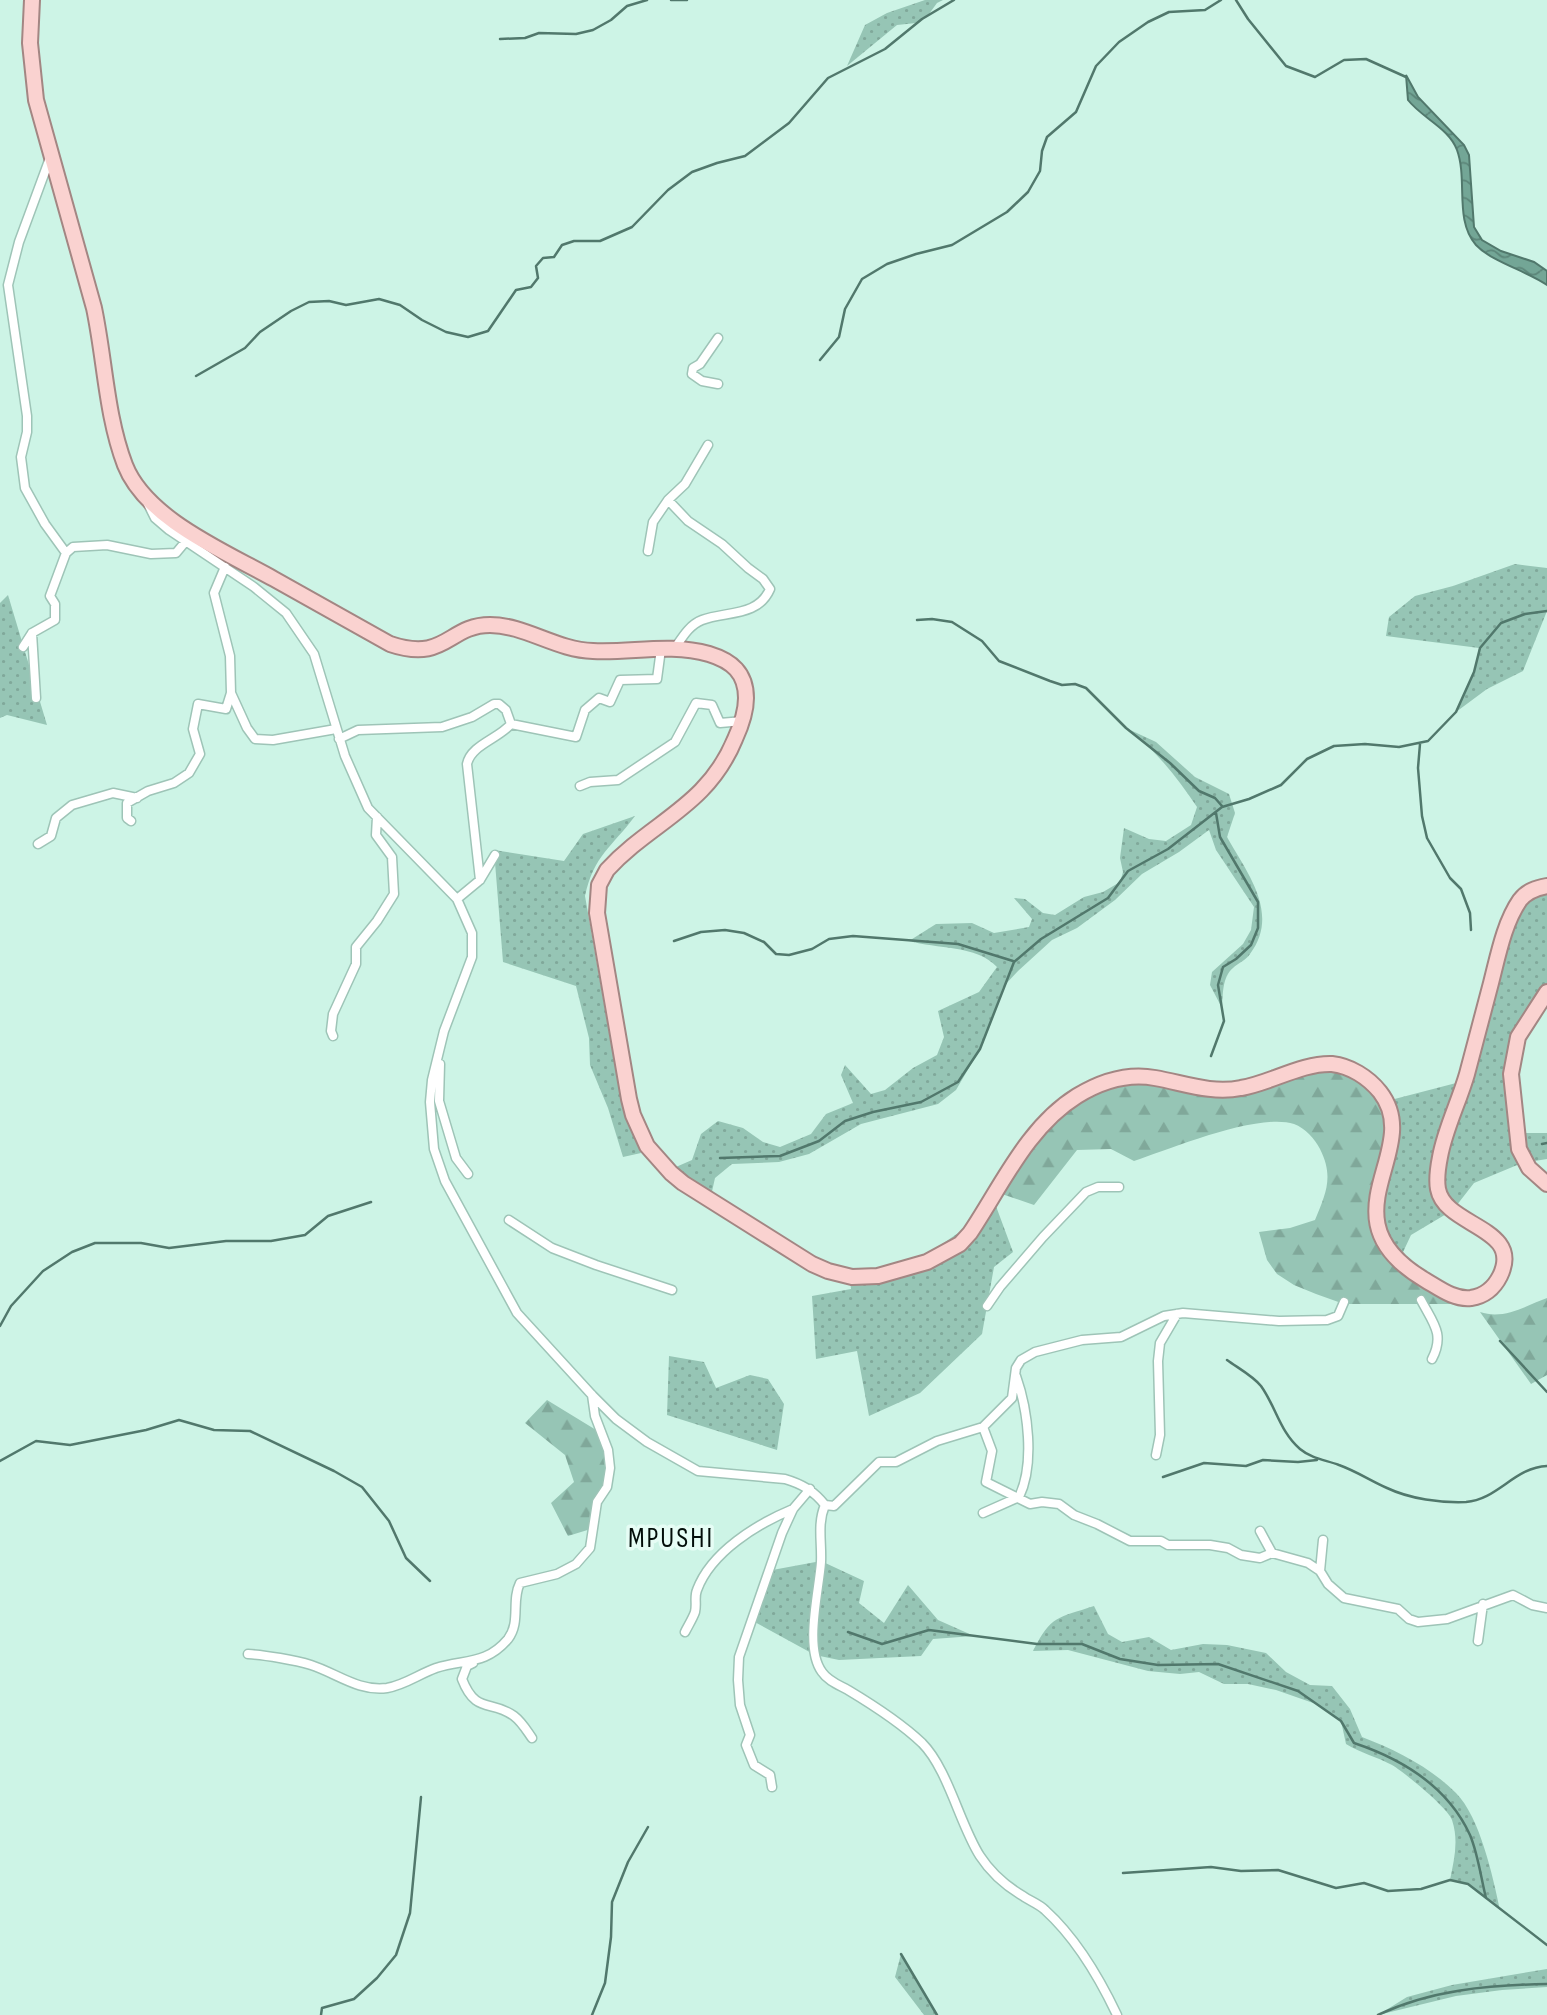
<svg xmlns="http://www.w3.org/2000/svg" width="1547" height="2015" font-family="'Sofia Sans Condensed',sans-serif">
  <defs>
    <pattern id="grass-dots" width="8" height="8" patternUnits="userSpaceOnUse" patternTransform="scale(1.75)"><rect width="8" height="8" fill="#96c5b5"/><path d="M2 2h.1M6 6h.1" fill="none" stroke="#80a89a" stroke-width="1.8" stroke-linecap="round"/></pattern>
    <pattern id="forest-firs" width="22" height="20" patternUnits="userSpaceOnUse" patternTransform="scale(1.75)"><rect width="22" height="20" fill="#96c5b5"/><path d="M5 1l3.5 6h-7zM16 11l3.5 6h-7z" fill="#80a89a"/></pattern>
    <pattern id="water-waves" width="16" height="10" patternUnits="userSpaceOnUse" patternTransform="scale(1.75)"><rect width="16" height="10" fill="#73a696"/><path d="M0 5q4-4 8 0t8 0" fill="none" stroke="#5c8679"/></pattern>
  </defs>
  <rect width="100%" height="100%" fill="#cdf4e6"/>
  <path fill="url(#grass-dots)" d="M925,0H943L937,3L929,14L916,23L897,25L847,66L865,25L887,13Z
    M1515,564L1547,568V611L1523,671L1487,689L1456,712L1474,672L1479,648L1386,636L1389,617L1415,596L1453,586Z
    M8,595L47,725L7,715L0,718V603Z
    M1126,728L1156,742L1195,777L1229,794L1235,813L1227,837C1248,874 1280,914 1250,954C1245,961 1238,963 1233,968C1222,977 1223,995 1222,1008L1210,985L1212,972L1243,944L1251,930L1254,907L1216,850L1209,830L1179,852L1142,874L1115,900L1077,928L1052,940L1018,971L1003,987L980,1049L956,1090L938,1104L861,1124L809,1154L779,1162L732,1164L715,1178L711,1196L669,1170L692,1160L701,1134L718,1121L743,1128L763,1142L780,1147L811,1134L826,1114L853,1103L841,1075L845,1065L871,1094L885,1090L913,1068L937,1055L944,1037L938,1011L979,992L997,967C977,945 936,949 909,941L936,924L972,923L994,933L1029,927L1032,919L1014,898L1025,899L1043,913L1055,915L1084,897L1103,892L1120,882L1123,872L1120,858L1124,828L1149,839L1166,841L1191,825L1197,807C1176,776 1156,750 1126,728Z
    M635,816C612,847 594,855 585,896L616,1072L630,1128L641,1153L623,1157L608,1108L590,1065L589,1038L576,986L503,962L494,850L564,861L583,834Z
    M1547,884V985L1517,1029L1516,1146L1526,1133H1547V1159L1522,1163L1474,1183L1453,1210L1411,1235L1397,1265L1378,1238L1369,1216V1195L1376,1168L1383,1102L1460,1082L1518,901Z
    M990,1190L1013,1252L994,1267L982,1334L920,1393L869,1416L857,1351L816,1359L812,1296L851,1289L849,1270L888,1267L932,1251L964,1229Z
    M669,1356L704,1362L716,1388L750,1375L768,1379L784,1404L777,1450L667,1415Z
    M821,1561L864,1581L859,1603L884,1623L908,1585L938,1620L974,1636L933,1639L921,1656L839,1660L815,1655L751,1620L767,1571Z
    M1094,1606L1108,1634L1122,1642L1149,1637L1171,1650L1203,1644L1227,1645L1266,1653L1286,1672L1310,1685L1332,1686L1350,1709L1362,1737C1396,1750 1430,1767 1456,1793C1480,1817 1493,1877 1500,1910L1468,1884L1450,1880C1454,1860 1459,1841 1452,1820C1448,1808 1404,1772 1392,1765C1377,1757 1361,1753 1346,1744L1341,1721L1316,1704L1276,1690L1248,1684H1224L1199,1672L1180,1674L1148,1671L1068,1650L1033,1651C1051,1615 1058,1618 1094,1606Z
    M901,1954L937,2015H924L895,1977Z
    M1547,1969V1987L1502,1990L1456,1996L1378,2015L1407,1997L1452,1985Z"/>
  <path fill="url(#forest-firs)" d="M1352,1067L1383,1102L1389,1138L1369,1195V1216L1378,1238L1460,1304H1344L1316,1294L1294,1285L1277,1274L1267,1260L1259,1232L1290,1228L1315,1220C1326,1193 1334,1177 1320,1149C1315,1139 1305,1128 1294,1124C1259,1112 1170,1149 1134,1161L1111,1149L1077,1150L1034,1205L990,1190L1038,1128L1112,1074L1207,1087Z
    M1547,1298V1375L1531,1384L1480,1312C1504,1320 1525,1306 1547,1298Z
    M547,1400L601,1433L610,1468L597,1502L594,1528L568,1536L551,1503L574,1482L565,1455L525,1423Z"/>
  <path fill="url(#water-waves)" stroke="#51786c" stroke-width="2" d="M1406,75L1418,97L1464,145L1469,155L1474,227L1482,240L1501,251L1534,262L1547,271V285C1527,271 1492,262 1476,245C1454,220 1468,180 1457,150C1449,128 1422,118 1408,100Z"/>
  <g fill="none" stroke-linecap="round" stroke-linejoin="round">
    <path stroke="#51786c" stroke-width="2.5" d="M671,0H687
      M1236,0L1248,19L1286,66L1315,77L1344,60L1366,59L1406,77
      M500,39L525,38L539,33L576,34L593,30L611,20L627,6L647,0
      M820,360L839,337L845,309L862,279L887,264L916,254L952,245L1007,212L1028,192L1040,171L1042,151L1047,137L1076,112L1096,66L1119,42L1148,22L1169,12L1205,10L1221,0
      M196,376L245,348L260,332L291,311L309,302L329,301L346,305L379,299L400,305L422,320L446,332L468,337L488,331L516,290L531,287L538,278L536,266L543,258L554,257L562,245L574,241H600L632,227L668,190L692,172L717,163L745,156L789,123L828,78L885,49L922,19L954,0
      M917,620L932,619L952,622L982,641L999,661L1050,681L1062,685L1075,684L1086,688L1126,728L1170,763L1199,791L1215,798L1222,806
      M1420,744L1418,768L1422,816L1427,838L1450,878L1461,889L1470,913L1471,930
      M674,941L701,932L725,930L744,933L764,942L776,954L789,955L812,949L829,939L853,936L958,944L1013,961
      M1211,1056L1224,1021L1218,985L1223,967L1236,959L1251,945L1258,928V902L1220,837L1216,813
      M1542,1144L1547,1143
      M720,1158L780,1156L819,1141L845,1121L873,1112L921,1102L958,1082L980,1049L1014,962L1041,939L1108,898L1128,871L1168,849L1222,807L1249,799L1281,785L1307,759L1334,746L1365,744L1399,747L1428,741L1456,712L1474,672L1480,648L1501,623L1525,614L1547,611
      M0,1326L11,1306L43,1271L72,1252L95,1243H141L169,1248L226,1241H271L305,1235L328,1216L371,1202
      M1500,1341L1547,1392
      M1227,1360C1238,1368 1253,1376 1261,1386C1276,1407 1280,1432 1300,1449C1312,1459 1326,1460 1339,1465C1356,1471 1371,1481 1387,1488C1410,1499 1441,1503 1466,1502C1497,1500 1515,1467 1547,1466
      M0,1461L36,1441L70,1445L146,1430L179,1420L214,1430L250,1431L334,1471L362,1487L389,1521L406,1558L430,1581
      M1163,1477L1204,1463L1246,1466L1263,1460L1298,1462L1317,1460
      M848,1632L882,1644L929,1630L1037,1644H1082L1120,1659L1158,1665L1218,1664L1298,1691L1341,1721L1354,1743C1402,1759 1448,1787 1470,1835C1478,1854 1481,1878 1486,1898
      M1123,1873L1211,1867L1241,1871L1278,1870L1336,1888L1364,1883L1388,1891L1421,1889L1450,1880L1468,1884L1547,1945
      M901,1954L937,2015
      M321,2015L322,2008L354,1999L377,1978L396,1955L410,1913L421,1797
      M592,2015L605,1983L611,1937L612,1902L628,1862L648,1827
      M1378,2015C1430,1990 1489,1985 1547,1984"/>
    <g stroke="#9ec4b7" stroke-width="11">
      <path id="minor" d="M50,158L19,242L8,285L27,416V432L21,457L25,488L45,524L66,553
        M718,338L700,364L693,368L692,374L702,381L718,384
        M668,500L688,521L722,544L748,568L763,579L770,589C758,617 726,611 702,620C689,625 682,638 675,648
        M148,504L155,518L169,530L254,587L286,613L314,654L345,756L368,808L457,899L472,933V957L444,1031L432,1080L430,1102L434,1149L445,1181L517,1313L592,1395L616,1419L647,1442L698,1471L785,1479C802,1484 814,1491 825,1505
        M648,551L653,522L668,500L685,484L708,445
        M32,633L36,698
        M23,647L32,633L55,620V604L50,596L66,553L73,547L107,545L151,554L176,553L186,541
        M231,693L247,728L255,739L273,740L336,729
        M511,724L576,737L585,710L599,698L610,702L620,680L657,679L661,649
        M339,739L358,730L442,727L472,717L494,704H499L506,710L511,724C498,739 471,745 467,764L480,880
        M580,786L590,782L618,780L675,742L696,703L712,705L720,723L743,721
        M131,821L127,818V803L148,791L174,783L189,773L200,754L193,729L198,704L226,709L231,693L230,656L214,593L225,567
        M38,844L51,836L56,818L72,805L113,793L137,798
        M457,899L480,880L495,855
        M333,1036L331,1031L333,1014L356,964V947L377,921L394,894L392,857L376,835L377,817
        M440,1064L439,1101L456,1158L468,1174
        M509,1220L552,1248L596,1265L672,1290
        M1421,1300C1433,1323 1445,1334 1432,1359
        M987,1306L1000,1287L1043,1237L1086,1192L1098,1187H1119
        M983,1427L992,1451L986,1482L1030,1504L1042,1502L1059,1504L1074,1515L1097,1524L1130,1541H1161L1168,1545H1210L1228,1548L1241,1555L1260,1558L1272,1553
        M1156,1455L1160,1435L1158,1361L1160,1343L1177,1314
        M825,1505C817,1524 822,1542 821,1562C819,1591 804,1648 822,1672C828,1681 839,1685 848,1690C873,1705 901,1723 922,1743C948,1769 960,1825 980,1856C991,1873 1006,1886 1023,1896C1030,1901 1039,1904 1045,1910C1077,1939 1099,1977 1117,2015
        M825,1505L834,1506L879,1462H896L937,1441L983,1427L1012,1398L1016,1368L1021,1360L1035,1352L1082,1340L1121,1337L1164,1316L1183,1313L1279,1321L1327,1320L1338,1316L1344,1302
        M983,1513L1019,1497C1035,1464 1028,1410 1016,1376
        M1260,1531L1272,1553L1308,1563L1320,1571
        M1323,1540L1320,1571L1328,1584L1344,1598L1398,1609L1409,1619L1418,1622L1447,1619L1513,1595L1532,1605L1547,1608
        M685,1632C688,1626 693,1618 695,1612C697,1604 694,1597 697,1590C711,1552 757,1524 793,1509
        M1478,1641L1483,1604
        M248,1654C265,1655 295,1660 311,1665C336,1673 359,1692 387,1688C405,1685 419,1674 436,1668C465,1659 486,1665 508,1639C521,1622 511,1601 520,1583L557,1574L576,1564L590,1548L597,1502L607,1487L610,1468L608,1450L595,1416L592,1395
        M473,1663L467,1666L462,1679C476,1715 491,1699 514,1716C522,1722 527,1731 532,1738
        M772,1787L770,1775L754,1765L746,1745L750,1735L740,1705L738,1680L739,1657L782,1533L793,1509L810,1489"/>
    </g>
    <g stroke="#a38683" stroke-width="18">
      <path id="trunk" d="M32,0L30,43L36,100L94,308C105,360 106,415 125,465C146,519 226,552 274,579C313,601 352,623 390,644C446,663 448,625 490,625C525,625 556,650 593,651C632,653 670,643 709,654C732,661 746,673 746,698C746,713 741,726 735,739C707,807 652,821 607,870L599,885L597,913L629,1099L633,1115L647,1146L671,1173L683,1183L812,1264L828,1271L852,1277L878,1276L927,1262L960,1244L970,1233C1001,1187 1027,1127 1077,1096C1100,1082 1128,1073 1155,1078C1184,1083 1211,1094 1241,1088C1271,1083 1301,1063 1332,1064C1350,1066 1368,1077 1380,1092C1426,1151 1319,1217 1425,1280C1439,1288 1454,1300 1471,1298C1484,1296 1494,1288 1500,1276C1524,1227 1445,1227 1438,1189C1436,1178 1438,1167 1440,1157C1445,1129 1459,1102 1467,1074C1475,1044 1483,1013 1491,983C1498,956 1504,923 1520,900C1527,891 1536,888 1547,886
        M1547,992L1518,1037L1511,1074L1519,1149L1529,1168L1547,1184"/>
    </g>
    <use href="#minor" stroke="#fff" stroke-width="8"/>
    <use href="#trunk" stroke="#fad2d0" stroke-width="14"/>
  </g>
  <g text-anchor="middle" stroke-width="7" stroke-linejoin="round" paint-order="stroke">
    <g font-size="28" letter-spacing="2" fill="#030e0a" stroke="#e6fdf5">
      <text x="671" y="1547">MPUSHI</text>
    </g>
  </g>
</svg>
